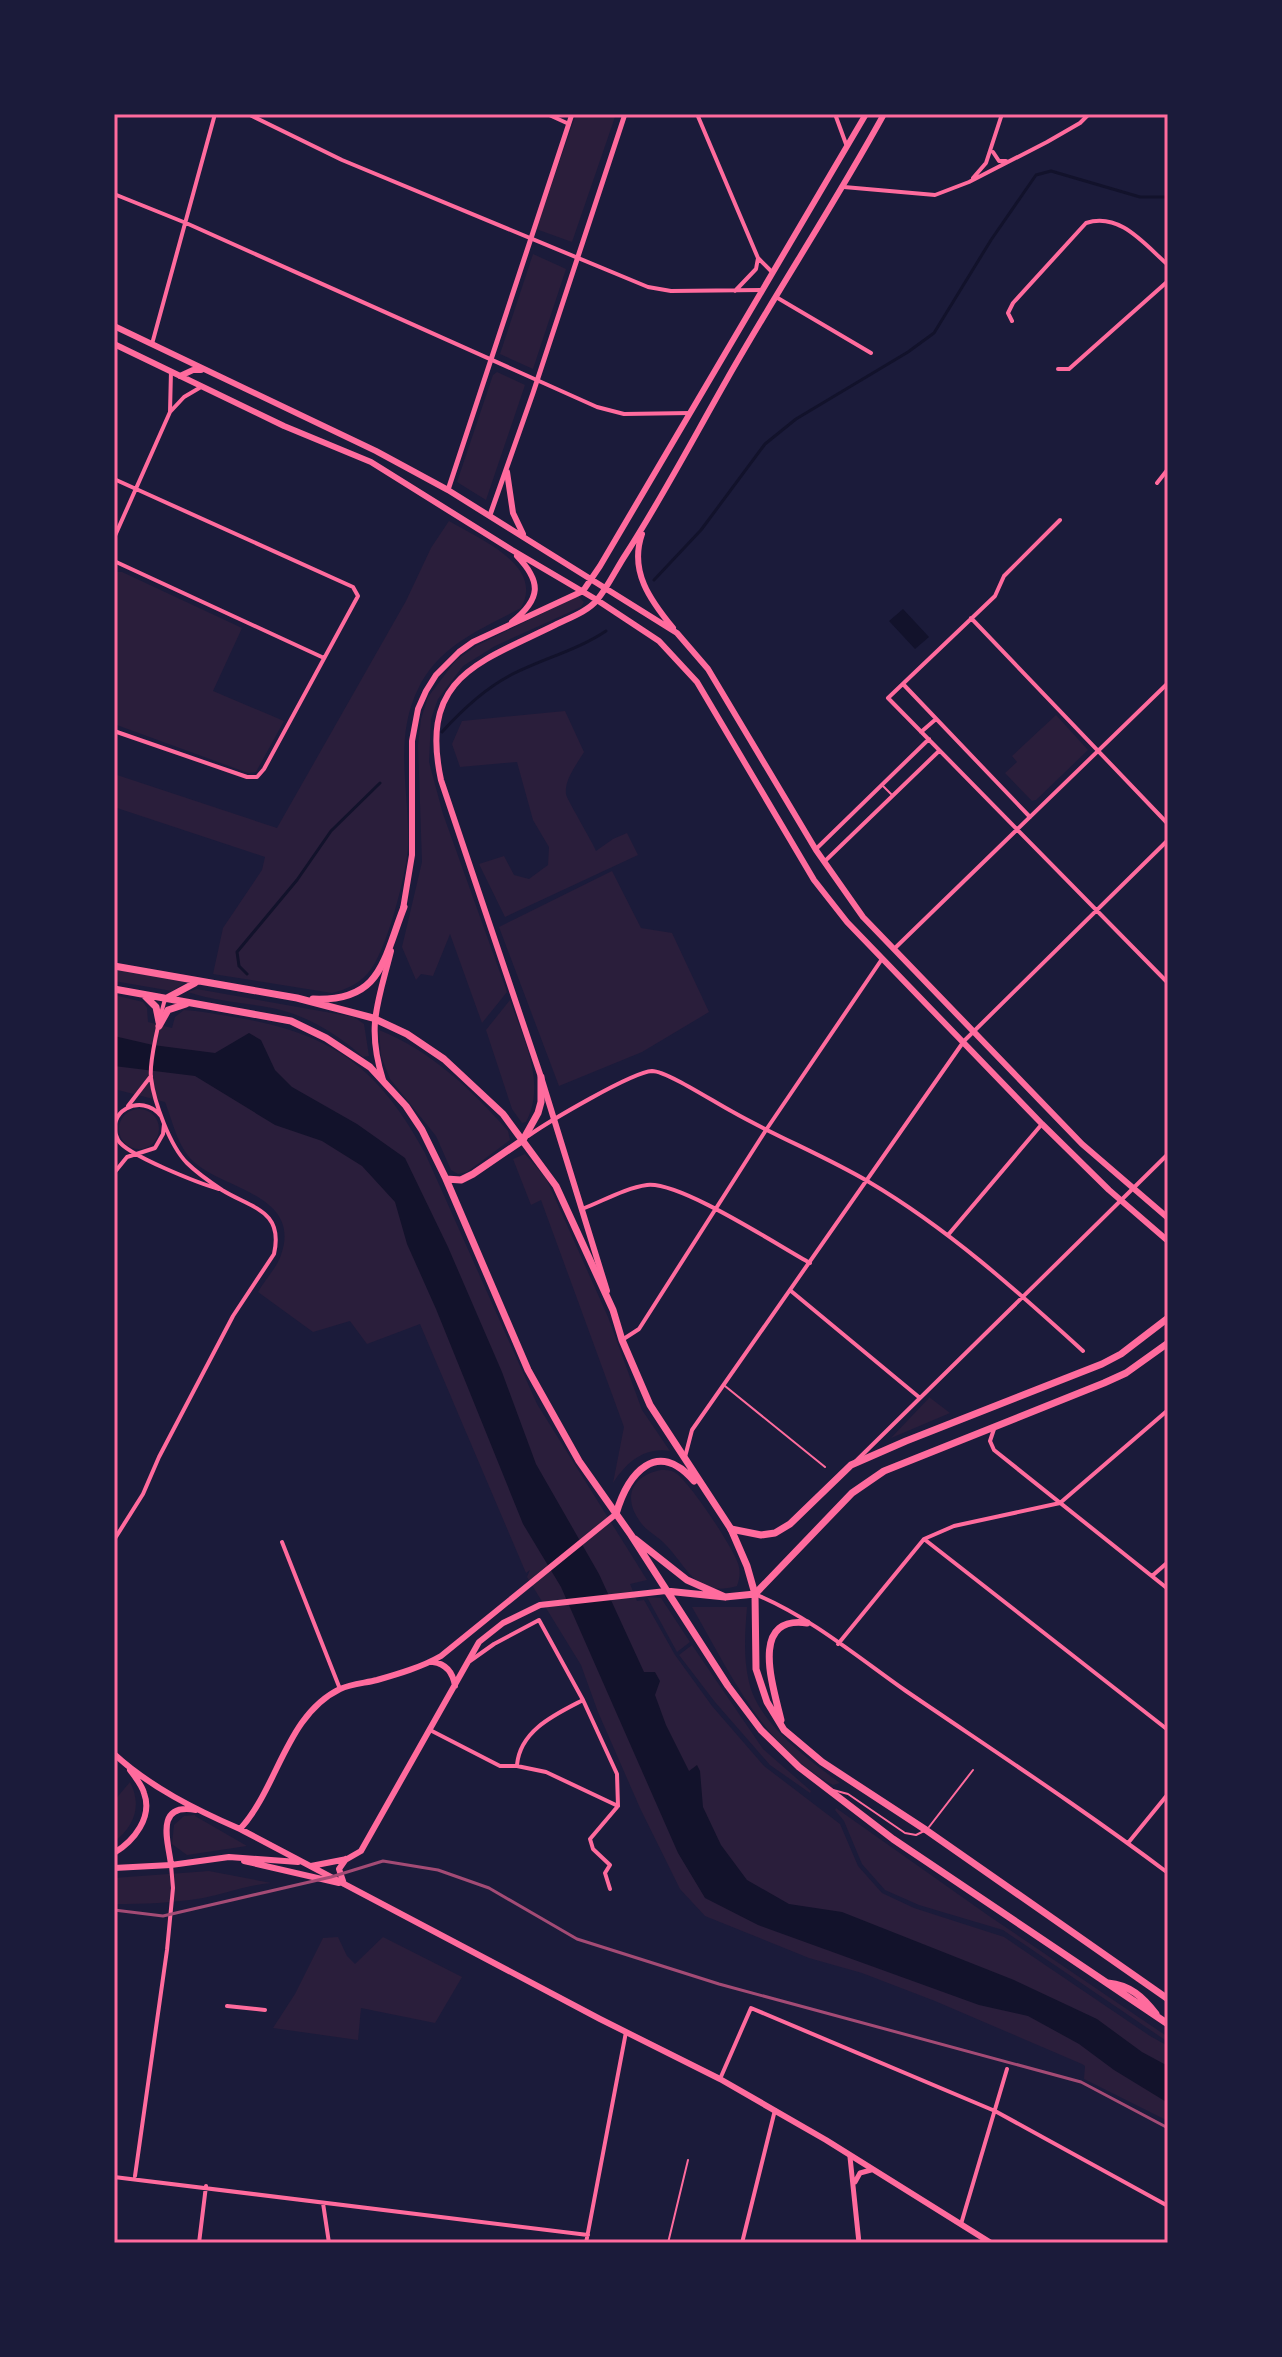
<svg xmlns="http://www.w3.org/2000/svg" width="1282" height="2357" font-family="Quicksand,sans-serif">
  <rect width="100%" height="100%" fill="#1b1b3a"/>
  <path fill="#2a1e3b" d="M576,114H616L572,242L536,229Z
    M533,254L566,269L533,369L500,354Z
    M497,372L525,385L486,500L457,482L493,375Z
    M449,521C479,539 545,565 521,608C481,629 438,646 418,689C393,740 410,792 408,846C407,873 386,954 368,973C357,985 347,989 332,993L213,974L223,928L262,870L265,857L114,807V774L277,828L406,601L431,548Z
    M114,572H122L242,628L213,691L284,721L256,772L248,773L114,724Z
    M578,596L584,602L581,607L495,646L463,666L438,699L431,719L429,762L443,814L507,992L482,1023L450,934L433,976L421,974L416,980L402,947L422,862L418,745L421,719L428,697L456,660L476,646Z
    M565,711L584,752C577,764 564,780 566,794C566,798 592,841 596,851L613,839L627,833L638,855L505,917L479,864L504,856L514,875L529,879L548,865L549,847L533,820L517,762L460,767L452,744L462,721Z
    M1056,715L1088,750L1036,800L1032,801L1005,773L1017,762L1012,756Z
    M612,871L641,928L672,933L709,1012L642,1052L559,1086L499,927Z
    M114,969L185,982V983L172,991L114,981Z
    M197,989L354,1017L364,1024L369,1056L363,1057C340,1036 311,1018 281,1010C251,1003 217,1002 188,992Z
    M114,995L143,1002L147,1008L148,1022L172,1028L175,1017L184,1010C204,1011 225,1016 245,1019C337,1036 381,1072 425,1153L537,1404L647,1580L630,1584L637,1601L644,1600L675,1655L712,1706L764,1766L840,1824L858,1866L882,1893L914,1908L1004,1937L1150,2036L1168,2046V2121L1084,2079L1085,2066L1082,2064L935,2001L862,1973L809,1958L705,1916L680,1889L640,1808L598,1712L581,1665L527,1577L530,1570L526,1573L420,1324L367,1344L350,1321L313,1332L258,1292C265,1280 277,1267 281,1255C302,1195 225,1190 194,1162C177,1146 173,1122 165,1102L114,1089Z
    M510,1000C523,1039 547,1082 526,1122L522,1123L512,1109L486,1030Z
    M379,1030C430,1050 472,1090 508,1131L510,1140L467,1172L458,1174L451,1170L436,1136L390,1079L381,1056Z
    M119 1129a20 20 0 1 1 40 0a20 20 0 1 1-40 0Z
    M525,1154L546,1178L608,1317L642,1410L670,1451C644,1447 627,1462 613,1483L624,1427L541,1200L531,1205L513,1159Z
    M929,1397L950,1413L891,1438L929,1398Z
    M661,1470C666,1470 670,1470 674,1472C688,1479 731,1545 737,1561C741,1570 740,1577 737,1586C695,1598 688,1567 664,1543C657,1536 647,1531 641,1523C622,1498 631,1476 661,1470Z
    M647,1597L661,1598L690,1642L677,1652Z
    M692,1607H747C745,1632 743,1657 749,1682C758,1723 808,1759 840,1783L833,1785C764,1749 729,1671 692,1607Z
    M692,1645L763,1749L811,1791L810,1793L770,1765L715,1702L679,1655Z
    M130,1782C142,1805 135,1826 114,1842V1801Z
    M836,1808L989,1916L1168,2037V2042L1003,1930L919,1905L885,1890L862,1864L844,1821L835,1810Z
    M195,1815V1816L247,1846L187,1855L172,1844L174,1825L184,1816Z
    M209,1871L271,1883C247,1885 226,1894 203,1898C173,1903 144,1904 114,1904V1878Z
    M338,1937L347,1956L355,1964L383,1937L462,1977L435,2023L361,2008L358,2040L273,2028L295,1994L323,1938Z"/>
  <path fill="#12122b" d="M903,609L929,637L915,649L889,621Z
    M249,1033L261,1040L275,1070L292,1087L357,1124L405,1158L448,1247L502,1372L536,1464L599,1574L644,1672H655L660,1681L655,1695L666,1725L689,1771L697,1765L700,1771L703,1807L721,1845L747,1880L789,1904L842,1912L1014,1980L1097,2019L1142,2052L1168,2066V2103L1114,2070L1079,2044L1028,2016L979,2005L758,1925L705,1898L678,1853L561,1587L523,1524L436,1309L407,1244L395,1202L362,1166L322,1141L275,1125L195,1076L114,1066V1036L153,1045L215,1053Z"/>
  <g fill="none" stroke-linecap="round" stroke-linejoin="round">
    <path stroke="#12122b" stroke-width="3" d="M654,580L701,530L765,444L796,419L908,352L934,333L991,240L1036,175L1051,171L1140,197H1168
      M442,732C462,710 483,690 509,676C541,659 576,651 606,631
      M247,974L239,966L237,952L297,880L331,831L380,783"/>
    <path stroke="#ff6b9d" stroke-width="2" d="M883,786L892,795
      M725,1386L825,1467
      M833,1790L848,1794L905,1833L916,1835L924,1831
      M929,1827L973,1770
      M668,2243L688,2160"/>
    <path stroke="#ff6b9d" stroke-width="4" d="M248,114L342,160L648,287L671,291L761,290
      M547,114L569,124
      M697,114L758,258L772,272
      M835,114L846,144
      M993,152L999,161H1006
      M973,178L986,163L1002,114
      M844,187L935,195L969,182L1047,142L1080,123L1089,114
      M114,194L186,223L597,407L624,414L690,413
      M735,291L756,269L758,258
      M776,297L871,353
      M1012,321L1008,313L1013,303L1086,223C1120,212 1144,244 1168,265
      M152,344L215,114
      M1058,369H1069L1168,281
      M171,371L170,412L184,397L201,387
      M114,479L353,587L358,596L264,769L257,777H247L114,731
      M1157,483L1168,469
      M1060,520L1004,576L995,596L888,698L1168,983
      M114,538L170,412
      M114,561L324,658
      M971,618L1168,824
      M903,684L1030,817
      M921,732L936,719
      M816,849L929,739
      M824,862L939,751
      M894,949L1168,683
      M128,1106L151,1076
      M161,1116C141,1091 103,1113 118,1140C126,1155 201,1184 219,1189
      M528,1136C548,1122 632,1072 652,1071C667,1071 717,1104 733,1112C777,1137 825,1156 869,1182C947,1228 1016,1290 1083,1351
      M114,1173L127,1157L155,1148L163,1134L164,1124
      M582,1209C603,1201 625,1188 647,1185C680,1181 777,1245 810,1263
      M948,1235L1042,1124
      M791,1291L920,1398
      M622,1340L639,1329L766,1130L882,959
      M994,1429L990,1441L994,1450L1168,1589
      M685,1457L692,1430L964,1041L1168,840
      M856,1461L1168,1154
      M924,1539L1168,1730
      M114,1540L143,1494L159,1457L233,1316L274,1254C284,1210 251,1208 222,1190C210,1182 197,1173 187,1163C170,1146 154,1102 151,1078C149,1061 160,1017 165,999
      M282,1542L340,1689
      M1152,1576L1168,1562
      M757,1595C810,1617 859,1658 906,1691C994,1751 1083,1809 1168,1873
      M838,1644L924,1539L954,1526L1060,1503L1168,1410
      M470,1661L494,1644L539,1620L583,1700L617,1774L618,1806
      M430,1730L500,1766H517L546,1772L618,1806
      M517,1765C520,1730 556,1714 583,1700
      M1128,1843L1168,1794
      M610,1889L605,1873L610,1865L593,1849L590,1839L618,1806
      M227,2006L265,2010
      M720,2079L751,2008L995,2111L1168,2206
      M135,2176L167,1950L173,1888L171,1865
      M114,2177L588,2235
      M323,2203L329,2243
      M961,2224L1007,2069
      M199,2243L206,2186
      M586,2243L626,2032
      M742,2243L775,2110"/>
    <path stroke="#ff6b9d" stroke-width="5" d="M448,490L572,114
      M490,515L533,393L625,114
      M850,2157L859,2243
      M855,2182L860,2173L871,2170"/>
    <path stroke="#ff6b9d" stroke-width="6" d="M114,326L376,451L448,490L677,633L708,669L816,850L863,917L1082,1144L1168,1218
      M114,344L284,426L371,462L512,550L597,600L659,641L697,682L814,880L847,922L1042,1124L1109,1190L1168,1241
      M180,376L193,370H201
      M507,472L513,513L523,534
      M642,534C629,571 650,600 673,628
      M512,622C541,599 542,582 517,556
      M403,909L412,855V741L418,709L426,691L436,675L459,652L473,642L583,591L600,566L866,114
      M383,1080C366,1026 378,1003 391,951
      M607,1291L541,1077L441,780C419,677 478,663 555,625C569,618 587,612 597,600C608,587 616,569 626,554C662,498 693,439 726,381C777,291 834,205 884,114
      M433,1662C447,1664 453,1673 455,1686
      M114,1754C150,1787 196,1810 240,1829L600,2019L720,2079L826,2140L991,2243
      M240,1829C278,1788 286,1715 340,1689C351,1684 365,1683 377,1680C398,1674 422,1667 441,1656L616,1514
      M114,1853C134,1841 153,1817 144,1793C142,1785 135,1777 130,1770
      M244,1861L339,1883
      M171,1865C169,1844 153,1802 196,1810
      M311,1866L347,1859L361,1851L479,1642L503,1623L540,1605L666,1591
      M114,1868L171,1865L229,1857L298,1862
      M344,1884L339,1869L346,1859"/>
    <path stroke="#ff6b9d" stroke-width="7" d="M731,1529L761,1535L775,1533L790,1524L851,1465L906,1441L1102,1364L1121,1354L1168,1318
      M755,1594L852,1493L884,1471L1104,1383L1126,1373L1168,1343"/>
    <path stroke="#ff6b9d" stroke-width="7" d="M114,966L297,998L373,1018L407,1034L444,1059L503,1114L556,1186L613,1310L622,1340L650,1405L731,1529L747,1566L755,1594L756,1669L767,1702L784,1730L822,1762L926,1830L1168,1999
      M114,989L291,1021L326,1038L370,1067L406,1106L422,1130L446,1179L528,1370L579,1461L631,1535L728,1686L761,1730L799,1767L893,1839L1168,2024
      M145,996L156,1007L159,1022
      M165,999L195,983
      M313,999C382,1002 383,960 404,907
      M159,1026L168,1010L186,1004
      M446,1179L461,1180L473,1174L523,1140L538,1113L541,1102V1077
      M616,1514C628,1473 657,1438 694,1481
      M635,1539L687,1580L725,1597
      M666,1591L725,1597L755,1594
      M781,1720C773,1686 749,1615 807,1623
      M1108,1983C1130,1985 1143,1997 1156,2014"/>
    <path stroke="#a44b75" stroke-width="3" d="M114,1910L163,1916L331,1877L383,1861L438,1870L489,1888L577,1939L719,1984L1081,2082L1168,2128"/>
  </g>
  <rect width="1282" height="2357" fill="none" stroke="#1b1b3a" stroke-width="232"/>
  <rect x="116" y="116" width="1050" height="2125" fill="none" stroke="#ff6b9d" stroke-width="3"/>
</svg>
